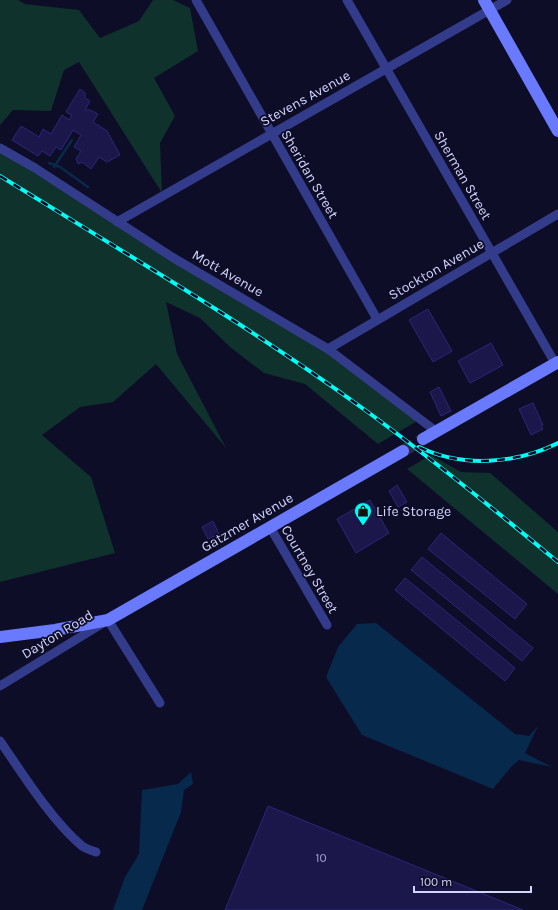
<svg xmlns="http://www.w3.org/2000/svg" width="558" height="910" font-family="Karla,sans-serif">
  <rect width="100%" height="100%" fill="#0e0d27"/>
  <path fill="#0f322c" d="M0,0H18L25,4L79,10L100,38L139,21L153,0H173L190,8L198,51L154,78L175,116L160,143L162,193L79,62L64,70L51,111L13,110L0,125Z
    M0,149L328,351L417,421L378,444L305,384L264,373L230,347L200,318L166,302L177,354L226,448L156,364L113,402L80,407L42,435L91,477L115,553L0,582Z
    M431,455L461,472L490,473L558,532V594L407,469Z"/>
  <path fill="#07294c" d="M376,623L515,734L529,736L538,726L525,753L552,767L519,760L511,767L493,789L362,735L326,677L338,647L357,624Z
    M191,772L193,784L184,790L181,812L142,910H113L125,877L139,854L142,790L178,784Z"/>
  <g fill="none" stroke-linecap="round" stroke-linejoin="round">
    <path stroke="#07294c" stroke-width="2.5" d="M49,163L60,167L88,187
      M54,167L72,140"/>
  </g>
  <path fill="#1b174a" stroke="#2c2679" d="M80,89L85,93V98L90,101L85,110H90L98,114L93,122L107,131L120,155L107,162L99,157L91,169L82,162L78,164L76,159L81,151L74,147L81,135L73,130L61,150L56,147L50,156L42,151L38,156L12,140L21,126L39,137L43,129L51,134L62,115L69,120L72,115L66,112Z
    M428,309L452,351L433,362L409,320Z
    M491,343L503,365L470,383L458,361Z
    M439,387L451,411L441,416L430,392Z
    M533,403L543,425L541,426L543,429L531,435L519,409Z
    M397,485L407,502L398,507L389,491Z
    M370,500L389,533L356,553L337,519Z
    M213,521L219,534L208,539L202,527Z
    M441,533L527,604L515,619L428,549Z
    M422,557L533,648L522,661L411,570Z
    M405,578L515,668L505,681L395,590Z
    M268,806L523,910H225Z"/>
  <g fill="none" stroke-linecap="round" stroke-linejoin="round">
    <path stroke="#2c2b47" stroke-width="12" stroke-dasharray="12 6" stroke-linecap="butt" d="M403,451L423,439"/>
    <path stroke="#333b8b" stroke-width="9" d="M196,0L377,319
      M347,0L555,363
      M0,148L35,168L172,257L328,349L437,432
      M117,222L507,0
      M328,349L558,214
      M270,527L327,625
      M0,686L108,620L160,703
      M0,741C22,773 52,821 82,846C86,849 91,850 96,852"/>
    <path stroke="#6a7aff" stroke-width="12" d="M484,0L558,131
      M423,439L558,362
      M0,637L55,630L108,620L403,451"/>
    <g stroke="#00fef7" stroke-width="4">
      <path id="rail" d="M0,176C123,252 248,325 365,410C431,458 495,510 558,562
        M419,447C462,468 516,464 558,443"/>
    </g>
    <use href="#rail" stroke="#0e0d27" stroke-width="2.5" stroke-dasharray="8" stroke-linecap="butt"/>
  </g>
  <defs>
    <g id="shop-pin" transform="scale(0.9)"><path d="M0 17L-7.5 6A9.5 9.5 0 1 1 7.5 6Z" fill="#00fef7" stroke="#0e0d27"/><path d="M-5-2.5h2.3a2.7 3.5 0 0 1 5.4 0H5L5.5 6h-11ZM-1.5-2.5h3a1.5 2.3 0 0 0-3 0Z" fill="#111"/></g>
  </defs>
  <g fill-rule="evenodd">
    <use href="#shop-pin" x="363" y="511"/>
  </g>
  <g text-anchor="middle" stroke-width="3.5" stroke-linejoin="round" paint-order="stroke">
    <g font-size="12" fill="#a5a5d2">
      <text x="321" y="862">10</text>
    </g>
    <g font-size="14" fill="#d3d4ff" stroke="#0e0d27">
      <text transform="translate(305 98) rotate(-29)" y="5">Stevens Avenue</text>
      <text transform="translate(310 174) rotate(60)" y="5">Sheridan Street</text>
      <text transform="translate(463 175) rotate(60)" y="5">Sherman Street</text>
      <text transform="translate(436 269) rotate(-30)" y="5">Stockton Avenue</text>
      <text transform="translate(228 273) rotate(30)" y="5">Mott Avenue</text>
      <text transform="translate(247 522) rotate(-30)" y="5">Gatzmer Avenue</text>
      <text transform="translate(310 569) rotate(60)" y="5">Courtney Street</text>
      <text transform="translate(57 634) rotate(-31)" y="5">Dayton Road</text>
    </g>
    <g font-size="14" fill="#d3d4ff" stroke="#0e0d27" text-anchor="start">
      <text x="376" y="516">Life Storage</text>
    </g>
  </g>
  <path d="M414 886v6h117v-6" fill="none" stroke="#d3d4ff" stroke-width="2"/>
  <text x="420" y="886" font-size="12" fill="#d3d4ff" stroke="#0e0d27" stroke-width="3" paint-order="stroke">100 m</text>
</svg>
